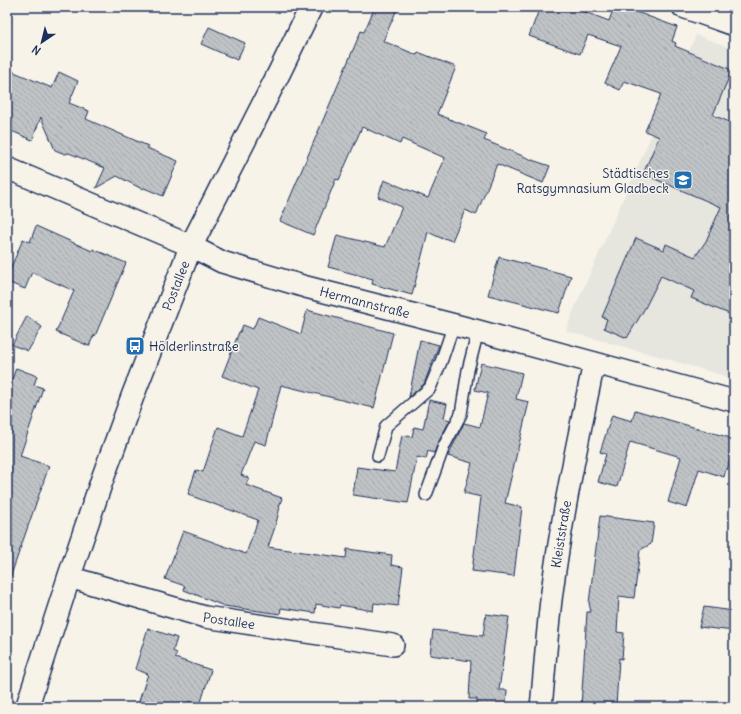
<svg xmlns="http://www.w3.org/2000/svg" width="741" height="714" font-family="Delius,sans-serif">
  <defs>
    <pattern id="building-back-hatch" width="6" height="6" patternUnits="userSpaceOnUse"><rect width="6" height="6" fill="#c0c3c5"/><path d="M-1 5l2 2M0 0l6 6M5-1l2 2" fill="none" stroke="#a4a8ac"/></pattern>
  </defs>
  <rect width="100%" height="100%" fill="#f7f3e8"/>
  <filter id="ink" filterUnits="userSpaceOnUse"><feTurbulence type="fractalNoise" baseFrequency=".025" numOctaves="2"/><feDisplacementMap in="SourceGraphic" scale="8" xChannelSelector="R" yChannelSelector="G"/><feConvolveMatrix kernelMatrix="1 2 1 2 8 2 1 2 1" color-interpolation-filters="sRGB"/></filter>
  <g filter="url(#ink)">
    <path fill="#e6e5de" d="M696,35L734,49V379L661,357L566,331L573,312Z"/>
    <path fill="url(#building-back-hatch)" stroke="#1b2f5e" d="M375,7H398L383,41L417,55L418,52L456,67L437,114L487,134L484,140L535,161L550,166L543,183L497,164L476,215L465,210L452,241L444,238L443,239L428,232L412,295L372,284L373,279L328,267L337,235L385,247L402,207L378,197L384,180L428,198L445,158L402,139L400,144L362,127L339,180L336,179L313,235L280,221L361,31L364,32Z
      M540,7H572L609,21L614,7H623L677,27L672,41L676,43L675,46L732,70L713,115L734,124V316L691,298L694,291L661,276L645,308L627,338L604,328L607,319L602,317L636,238L664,250L666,244L695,257L706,241L721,207L643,174L659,137L645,131L661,94L624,81L620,90L605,83L621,46L588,35L580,54L529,36Z
      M209,27L245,43L237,60L201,44Z
      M7,69L52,88L59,72L78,81L69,103L89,111L86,119L148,146L147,148L178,161L163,196L144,188L142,189L117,176L96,188L105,168L69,153L65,154L55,150L41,117L32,140L7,129Z
      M36,226L92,251L93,249L126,263L95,336L94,335L89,346L56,332L74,291L32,272L25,289L7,282V277L23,239L30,242Z
      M499,257L571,276L559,313L488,295Z
      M307,310L393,333L374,408L281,385L266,445L254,441L241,475L249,478L246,485L282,498L279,507H280L275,527L268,547L346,558L347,549L392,555L391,565L403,567L398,606L374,603L373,611L340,605L339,608L316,604L315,613L281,608L280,614L224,606L184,590L185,586L165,579L183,531L246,554L258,520L194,497V496L188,494L196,470L203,472L218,427L242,436L258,390L222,376L239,332H240L243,325L253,329L258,317L301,334Z
      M27,316L42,327L28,351L12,345Z
      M420,340L439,345L424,384L409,397Z
      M481,363L522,373L516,399L529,402L505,503L522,507L514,576L472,571L481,497L464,493L472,463L448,456L464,423L480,427L488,393L475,390Z
      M16,368L37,376L34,385L43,388L20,456L49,466L10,578H7V494L10,485H7V394Z
      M429,400L447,404L444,418L450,420L438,443L434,453L428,451L426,459L417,457L408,503L353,495L357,467L395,472L402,435L412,437L414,427L423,429Z
      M635,410L734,439V446L727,470L726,469L724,477L699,469L687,508L668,502L681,457L630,442L617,487L598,482L606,454L600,452L612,415L632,421Z
      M600,516L654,523L651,544L640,550L634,598L619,596L617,632L624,633L622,659L619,658L616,707H581L587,612H591L589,603Z
      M704,607L734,611V631L699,627Z
      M486,614L509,617L499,690H507L506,707H477V699H469L471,661L430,655L433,630L483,636Z
      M148,628L177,638L173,651L177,653L175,658L211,670L200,705L189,701L187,707H137L148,674L135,669Z"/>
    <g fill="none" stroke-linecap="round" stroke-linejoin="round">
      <g stroke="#1b2f5e" stroke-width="14">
        <path id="lane" d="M378,456L386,426L430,388L441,362L454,324
          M426,495L444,446L461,414L468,370L478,331"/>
      </g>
      <g stroke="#1b2f5e" stroke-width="24">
        <g id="street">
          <path d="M683,7L734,25"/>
          <path id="s1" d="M7,168L191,246L222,262L306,287L478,331L734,401"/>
          <path id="s2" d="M69,577L205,617L393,645"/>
          <path id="s3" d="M541,707C545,669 547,630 552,592C562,515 578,439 594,363"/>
        </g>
      </g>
      <g stroke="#1b2f5e" stroke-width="25">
        <g id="secondary">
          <path id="s4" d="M27,707L69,577L102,480L133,395L191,246L280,71L311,7"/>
        </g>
      </g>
      <use href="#lane" stroke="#f7f3e8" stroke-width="11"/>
      <use href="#street" stroke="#f7f3e8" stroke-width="21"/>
      <use href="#secondary" stroke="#f7f3e8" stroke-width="22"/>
    </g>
  </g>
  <defs>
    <g id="school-square" transform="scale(1)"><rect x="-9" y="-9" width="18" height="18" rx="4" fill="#1f6fb2" stroke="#f7f3e8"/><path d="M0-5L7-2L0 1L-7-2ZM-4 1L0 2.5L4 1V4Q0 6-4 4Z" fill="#fff"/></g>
    <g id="bus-square" transform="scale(1)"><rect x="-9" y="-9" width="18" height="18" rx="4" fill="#1f6fb2" stroke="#f7f3e8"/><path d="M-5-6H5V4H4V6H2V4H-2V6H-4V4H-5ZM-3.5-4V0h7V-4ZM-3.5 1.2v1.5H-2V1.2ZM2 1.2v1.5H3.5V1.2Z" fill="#fff"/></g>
  </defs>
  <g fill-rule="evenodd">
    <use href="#school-square" x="683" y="180"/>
    <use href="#bus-square" x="135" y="346"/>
  </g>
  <g text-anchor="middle" stroke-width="3" stroke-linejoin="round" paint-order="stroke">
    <g font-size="13" fill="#1b2f5e" stroke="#f7f3e8" text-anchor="end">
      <text x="669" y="178">Städtisches<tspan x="669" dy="15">Ratsgymnasium Gladbeck</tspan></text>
      <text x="149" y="351" text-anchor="start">Hölderlinstraße</text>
    </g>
    <g font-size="13" fill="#1b2f5e" stroke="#f7f3e8">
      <text dy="5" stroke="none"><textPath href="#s4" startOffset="447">Postallee</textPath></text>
      <text dy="5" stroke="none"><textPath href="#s1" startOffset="383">Hermannstraße</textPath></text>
      <text dy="5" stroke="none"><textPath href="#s3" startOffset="174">Kleiststraße</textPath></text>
      <text dy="5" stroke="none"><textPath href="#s2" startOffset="166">Postallee</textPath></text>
    </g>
  </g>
  <rect width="741" height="714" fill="none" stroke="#f7f3e8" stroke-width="24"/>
  <rect x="12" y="12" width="717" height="690" fill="none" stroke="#1b2f5e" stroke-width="1.5" filter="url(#ink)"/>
  <g transform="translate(42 42) rotate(215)" stroke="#f7f3e8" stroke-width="3" paint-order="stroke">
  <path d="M0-3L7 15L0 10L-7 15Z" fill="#1b2f5e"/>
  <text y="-6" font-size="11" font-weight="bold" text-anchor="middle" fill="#1b2f5e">N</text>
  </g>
</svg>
